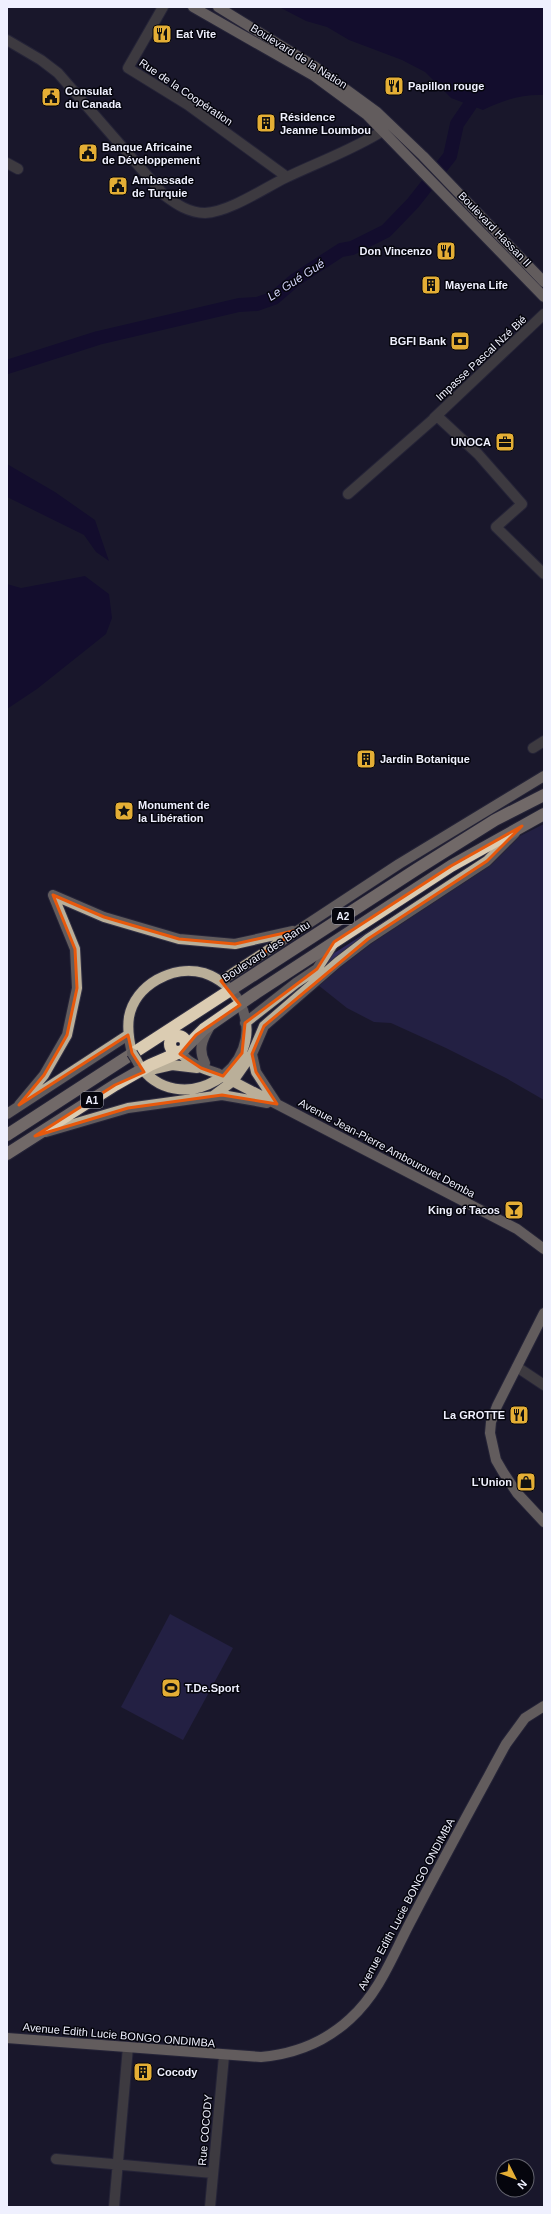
<svg xmlns="http://www.w3.org/2000/svg" width="551" height="2214" font-family="Helvetica,sans-serif">
  <rect width="100%" height="100%" fill="#19182c"/>
  <path fill="#302a5f" d="M544,824V1100L506,1078L446,1048L391,1023L374,1022L347,1008L303,973L510,841Z
    M170,1614L233,1648L183,1740L121,1707Z"/>
  <path fill="#0c0030" d="M279,7H544V95C522,94 503,100 483,110L451,98L425,72L402,60L349,40L327,27L306,21Z
    M7,464L55,492L95,520L109,561L96,552L84,535L7,497Z
    M85,576L109,594L112,618L106,634L37,689L7,709V584L21,588Z"/>
  <g fill="none" stroke-linecap="round" stroke-linejoin="round">
    <path stroke="#0c0030" stroke-width="14" d="M7,367L98,338L239,305L257,304L274,298L295,280L341,250L352,248L386,231L413,203L450,156L457,124L470,105"/>
    <g stroke="#333245" stroke-width="12">
      <path id="minor" d="M163,7L128,68L188,105L287,177
        M7,40L41,60L58,73L164,195C176,204 189,213 205,213C229,212 263,189 285,178C318,162 353,150 384,130
        M7,163L18,169
        M434,418L544,314
        M348,494L437,416L478,454L522,504L496,527L544,574
        M533,748L544,741
        M517,1367L544,1385
        M56,2159L213,2173
        M114,2207L128,2047
        M210,2207L224,2056"/>
    </g>
    <g stroke="#333245" stroke-width="12">
      <path id="major" d="M193,7L314,76L367,115L544,297
        M218,7L314,66L377,112L423,156L544,282
        M53,895L104,917L179,939L235,944L293,931
        M221,981L399,864L544,776
        M245,1023L296,983L317,969L333,944
        M180,1052C189,1064 203,1069 217,1073L517,1229L544,1249
        M132,1053C129,1041 127,1030 129,1017C135,985 173,964 204,973C219,978 233,989 240,1003C272,1069 177,1124 138,1063
        M205,1063C198,1050 202,1040 209,1028
        M150,1070L172,1065L197,1068
        M213,1096L233,1081L252,1054
        M277,1104L256,1072L252,1054L264,1026L338,962L368,939L487,861L515,833
        M19,1105L44,1075L67,1035L77,988L75,949L53,895
        M7,1114L128,1035
        M46,1132L128,1108L222,1095L267,1103
        M544,1313L497,1406L491,1422L490,1433L496,1460L503,1472L517,1493L544,1522
        M7,2038L261,2057C295,2054 324,2043 350,2019C381,1991 394,1952 413,1917C443,1859 475,1801 506,1744L525,1718L544,1706"/>
    </g>
    <g stroke="#333245" stroke-width="14">
      <path id="highway" d="M170 1044a8 8 0 1 1 16 0a8 8 0 1 1-16 0Z
        M186,1047L204,1029L256,993L451,866L544,814
        M7,1135L417,869L495,820L544,795
        M7,1154L115,1085L150,1065L180,1052"/>
    </g>
    <use href="#minor" stroke="#696459" stroke-width="10"/>
    <use href="#major" stroke="#baaf99" stroke-width="10"/>
    <use href="#highway" stroke="#dbccb2" stroke-width="12"/>
    <g stroke="#333245" stroke-width="12" stroke-linecap="butt">
      <path id="major-bridge" d="M132,1053L137,1061"/>
    </g>
    <use href="#major-bridge" stroke="#baaf99" stroke-width="10"/>
  </g>
  <path d="M0 0H551V2214H0ZM522,826L487,861L368,939L264,1026L252,1054L256,1072L277,1104L222,1095L128,1108L35,1136L115,1085L144,1072L132,1053L128,1035L19,1105L44,1075L67,1035L77,988L75,949L53,895L104,917L179,939L235,944L298,930L221,981L240,1005L196,1035L180,1054L201,1068L223,1076L242,1053L245,1023L317,969L334,942L451,866Z" fill="#19182c" fill-opacity=".55" fill-rule="evenodd"/>
  <path fill="none" stroke="#e8590c" stroke-width="3" stroke-linejoin="round" d="M522,826L487,861L368,939L264,1026L252,1054L256,1072L277,1104L222,1095L128,1108L35,1136L115,1085L144,1072L132,1053L128,1035L19,1105L44,1075L67,1035L77,988L75,949L53,895L104,917L179,939L235,944L298,930L221,981L240,1005L196,1035L180,1054L201,1068L223,1076L242,1053L245,1023L317,969L334,942L451,866Z"/>
  <defs>
    <g id="restaurant-square" transform="scale(1)"><rect x="-9" y="-9" width="18" height="18" rx="4" fill="#e4ae35" stroke="#05050d"/><path d="M-5-6h1v4h1v-4h1v4h1v-4h1v5L-1.5 .5V6h-2V.5L-5-1ZM5-6V6H3V1.5H1.5Q1.5-4 5-6Z" fill="#111"/></g>
    <g id="civic-square" transform="scale(1)"><rect x="-9" y="-9" width="18" height="18" rx="4" fill="#e4ae35" stroke="#05050d"/><path d="M-.6-6.5H3V-4.5H.6V-3L4-1V1h2V6H-6V1h2V-1L-.6-3ZM-1.2 2.5V6h2.4V2.5Z" fill="#111"/></g>
    <g id="building-square" transform="scale(1)"><rect x="-9" y="-9" width="18" height="18" rx="4" fill="#e4ae35" stroke="#05050d"/><path d="M-4-6H4V6H1V3H-1V6H-4ZM-2.5-4.3h1.7v1.8h-1.7ZM.8-4.3h1.7v1.8H.8ZM-2.5-1h1.7V.8h-1.7ZM.8-1h1.7V.8H.8Z" fill="#111"/></g>
    <g id="bank-square" transform="scale(1)"><rect x="-9" y="-9" width="18" height="18" rx="4" fill="#e4ae35" stroke="#05050d"/><path d="M-6-4H6V4H-6ZM0-2.3a2.3 2.3 0 1 0 0 4.6a2.3 2.3 0 1 0 0-4.6Z" fill="#111"/></g>
    <g id="office-square" transform="scale(1)"><rect x="-9" y="-9" width="18" height="18" rx="4" fill="#e4ae35" stroke="#05050d"/><path d="M-6-3h4V-5.5h4V-3h4V5H-6ZM-1-4.5V-3h2v-1.5ZM-6 0V1H6V0Z" fill="#111"/></g>
    <g id="sight-square" transform="scale(1)"><rect x="-9" y="-9" width="18" height="18" rx="4" fill="#e4ae35" stroke="#05050d"/><path d="M0-6L1.8-2.2L6-1.7L2.9 1.2L3.7 5.4L0 3.3L-3.7 5.4L-2.9 1.2L-6-1.7L-1.8-2.2Z" fill="#111"/></g>
    <g id="bar-square" transform="scale(1)"><rect x="-9" y="-9" width="18" height="18" rx="4" fill="#e4ae35" stroke="#05050d"/><path d="M-6-5H6L.8 .8V4.5H3.5V6h-7V4.5H-.8V.8Z" fill="#111"/></g>
    <g id="shop-square" transform="scale(1)"><rect x="-9" y="-9" width="18" height="18" rx="4" fill="#e4ae35" stroke="#05050d"/><path d="M-5-2.5h2.3a2.7 3.5 0 0 1 5.4 0H5L5.5 6h-11ZM-1.5-2.5h3a1.5 2.3 0 0 0-3 0Z" fill="#111"/></g>
    <g id="stadium-square" transform="scale(1)"><rect x="-9" y="-9" width="18" height="18" rx="4" fill="#e4ae35" stroke="#05050d"/><path d="M0-5a6.5 5 0 1 0 0 10a6.5 5 0 1 0 0-10ZM-3.5-1.8h7v3.6h-7Z" fill="#111"/></g>
  </defs>
  <g fill-rule="evenodd">
    <use href="#restaurant-square" x="162" y="34"/>
    <use href="#restaurant-square" x="394" y="86"/>
    <use href="#civic-square" x="51" y="97"/>
    <use href="#building-square" x="266" y="123"/>
    <use href="#civic-square" x="88" y="153"/>
    <use href="#civic-square" x="118" y="186"/>
    <use href="#restaurant-square" x="446" y="251"/>
    <use href="#building-square" x="431" y="285"/>
    <use href="#bank-square" x="460" y="341"/>
    <use href="#office-square" x="505" y="442"/>
    <use href="#building-square" x="366" y="759"/>
    <use href="#sight-square" x="124" y="811"/>
    <use href="#bar-square" x="514" y="1210"/>
    <use href="#restaurant-square" x="519" y="1415"/>
    <use href="#shop-square" x="526" y="1482"/>
    <use href="#stadium-square" x="171" y="1688"/>
    <use href="#building-square" x="143" y="2072"/>
  </g>
  <g text-anchor="middle" stroke-width="3" stroke-linejoin="round" paint-order="stroke">
    <g fill="#05050d" stroke="#a9aab6" stroke-width="1">
      <rect x="332" y="908" width="22" height="16" rx="3"/>
      <rect x="81" y="1092" width="22" height="16" rx="3"/>
    </g>
    <g font-size="10" font-weight="bold" fill="#eff0fe">
      <text x="343" y="920">A2</text>
      <text x="92" y="1104">A1</text>
    </g>
    <g font-size="11" font-weight="bold" fill="#eff0fe" stroke="#05050d" text-anchor="start">
      <text x="176" y="38">Eat Vite</text>
      <text x="408" y="90">Papillon rouge</text>
      <text x="65" y="95">Consulat<tspan x="65" dy="13">du Canada</tspan></text>
      <text x="280" y="121">Résidence<tspan x="280" dy="13">Jeanne Loumbou</tspan></text>
      <text x="102" y="151">Banque Africaine<tspan x="102" dy="13">de Développement</tspan></text>
      <text x="132" y="184">Ambassade<tspan x="132" dy="13">de Turquie</tspan></text>
      <text x="432" y="255" text-anchor="end">Don Vincenzo</text>
      <text x="445" y="289">Mayena Life</text>
      <text x="446" y="345" text-anchor="end">BGFI Bank</text>
      <text x="491" y="446" text-anchor="end">UNOCA</text>
      <text x="380" y="763">Jardin Botanique</text>
      <text x="138" y="809">Monument de<tspan x="138" dy="13">la Libération</tspan></text>
      <text x="500" y="1214" text-anchor="end">King of Tacos</text>
      <text x="505" y="1419" text-anchor="end">La GROTTE</text>
      <text x="512" y="1486" text-anchor="end">L’Union</text>
      <text x="185" y="1692">T.De.Sport</text>
      <text x="157" y="2076">Cocody</text>
    </g>
    <g font-size="11" fill="#eff0fe" stroke="#05050d">
      <text transform="translate(299 56) rotate(32)" y="4">Boulevard de la Nation</text>
      <text transform="translate(186 92) rotate(34)" y="4">Rue de la Coopération</text>
      <text transform="translate(495 229) rotate(46)" y="4">Boulevard Hassan II</text>
      <text transform="translate(481 358) rotate(-43)" y="4">Impasse Pascal Nzé Bié</text>
      <text transform="translate(266 951) rotate(-33)" y="4">Boulevard des Bantu</text>
      <text transform="translate(387 1148) rotate(28)" y="4">Avenue Jean-Pierre Ambourouet Demba</text>
      <text transform="translate(406 1904) rotate(-62)" y="4">Avenue Edith Lucie BONGO ONDIMBA</text>
      <text transform="translate(119 2035) rotate(5)" y="4">Avenue Edith Lucie BONGO ONDIMBA</text>
      <text transform="translate(205 2130) rotate(-85)" y="4">Rue COCODY</text>
    </g>
    <g font-size="12" font-style="italic" fill="#d4d4f9" stroke="#05050d">
      <text transform="translate(296 280) rotate(-33)" y="4">Le Gué Gué</text>
    </g>
  </g>
  <rect width="551" height="2214" fill="none" stroke="#eff0fe" stroke-width="16"/>
  <g transform="translate(515 2178) rotate(132)"><circle r="19" fill="#05050d" stroke="#63636d"/>
  <path d="M0-3L7 15L0 10L-7 15Z" fill="#e4ae35"/>
  <text y="-6" font-size="11" font-weight="bold" text-anchor="middle" fill="#eff0fe">N</text>
  </g>
</svg>
